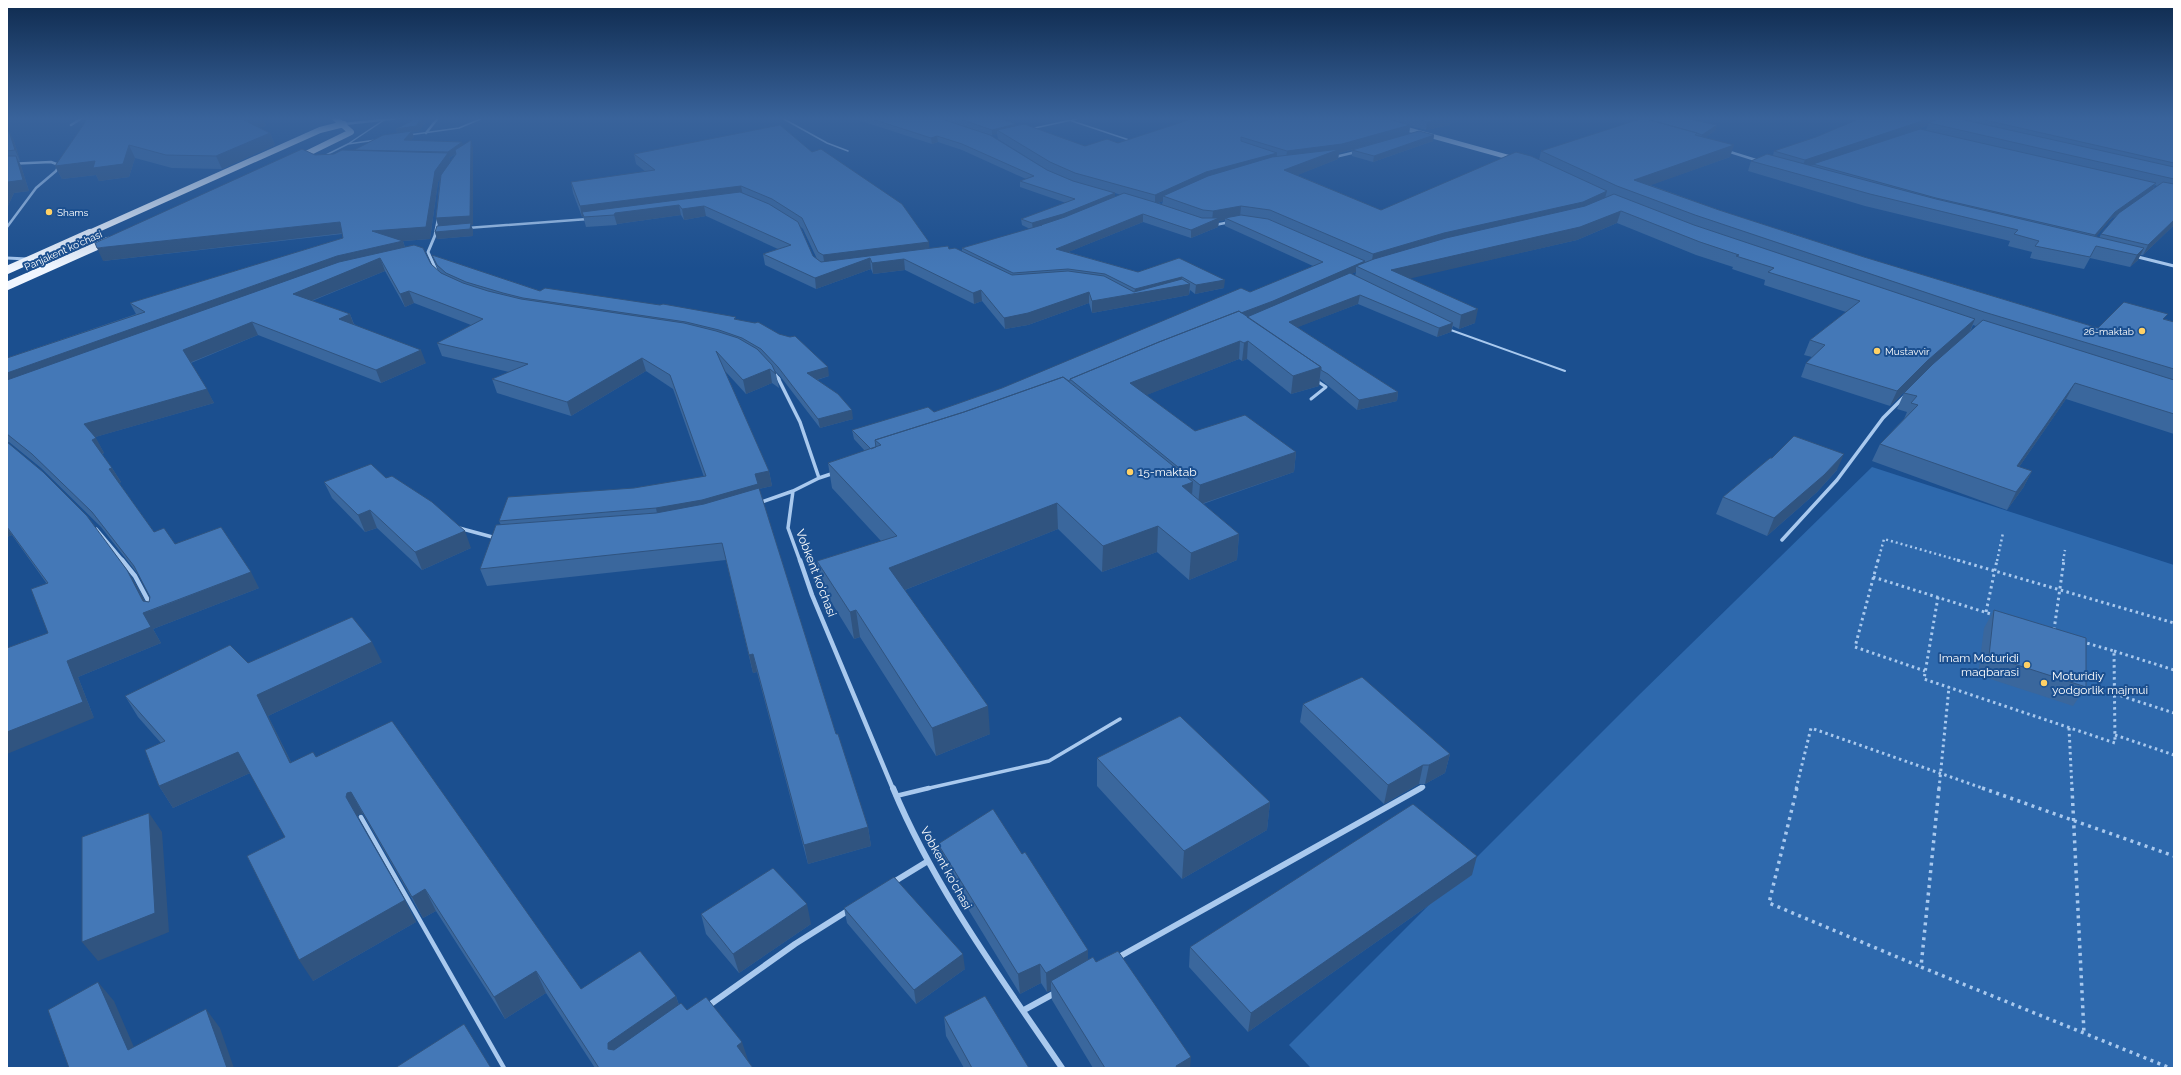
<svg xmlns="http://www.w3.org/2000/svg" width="2181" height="1075" font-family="Raleway,sans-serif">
  <rect width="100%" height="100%" fill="#1b4f8f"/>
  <path fill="#2e69ad" d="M1872,467L2174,565V1068H1311L1289,1045L1639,695Z"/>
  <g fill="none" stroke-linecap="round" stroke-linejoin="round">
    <path stroke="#a9c9ee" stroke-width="2.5" stroke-dasharray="2 3" stroke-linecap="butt" d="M1878,561L1884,539L1961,561
      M1997,561L2003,533
      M2063,561L2065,550"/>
    <path stroke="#a9c9ee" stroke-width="3" stroke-dasharray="2.5 3.5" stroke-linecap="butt" d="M1878,560L1855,647L1925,671
      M1957,560L2174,623
      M1873,577L1994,615
      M1938,597L1924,679L2115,743L2114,651L2083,642
      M1986,612L1997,560
      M2054,630L2064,560
      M2114,651L2174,670
      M2115,694L2174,713
      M2069,728L2072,789
      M2115,735L2174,755
      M1796,789L1811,728L1985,789
      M1939,789L1949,687"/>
    <path stroke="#a9c9ee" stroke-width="3.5" stroke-dasharray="3 4.5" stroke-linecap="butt" d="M1797,788L1769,903L1921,967
      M1939,788L1921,967L2170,1068
      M1982,788L2174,856
      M2072,788L2084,1033"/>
    <path stroke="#a9c9ee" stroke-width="1.5" d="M782,118L827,143L848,151
      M1072,121L1129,140
      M1030,129L1081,118
      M409,135L459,128L483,118
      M348,144L376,140
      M324,156L348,144L384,120"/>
    <path stroke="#a9c9ee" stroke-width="2" d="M1448,329L1565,371"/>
    <path stroke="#a9c9ee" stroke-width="3" d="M1311,399L1326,387L1317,381"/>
    <path stroke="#a9c9ee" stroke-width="3.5" d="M925,789L1049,761L1120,719"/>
    <path stroke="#a9c9ee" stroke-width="4.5" d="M896,796L929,788
      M361,817L504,1068"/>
    <path stroke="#a9c9ee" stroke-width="2.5" d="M344,124L399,118
      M71,125L82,118
      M426,133L438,118
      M1727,151L1759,161
      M1335,157L1356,152
      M7,164L51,162L59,165L56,171L36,188L7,227
      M1215,225L1230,222
      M467,228L588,219
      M435,234L438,219"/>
    <path stroke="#a9c9ee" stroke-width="3" d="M436,233L428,252L437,272
      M2134,256L2174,266
      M7,258L27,259
      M774,373L779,379"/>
    <path stroke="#a9c9ee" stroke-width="3.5" d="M778,378L800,422L819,478L793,491L788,528L800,561
      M819,478L834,473
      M759,503L793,491
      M459,528L496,538
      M96,529L123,561
      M1782,540L1837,480L1883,418L1905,396"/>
    <path stroke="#a9c9ee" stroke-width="4.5" d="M122,560L135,576L151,606
      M800,560L812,595L893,789
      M1419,789L1423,787"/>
    <path stroke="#a9c9ee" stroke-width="6" d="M893,788C935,889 1001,978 1062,1068
      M892,883L928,861
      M1117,958L1421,788
      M708,1006L795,944L849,910
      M1024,1010L1055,993"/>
    <path stroke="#d6e6fa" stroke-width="4.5" d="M1399,127L1515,159"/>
    <path stroke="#f0f6ff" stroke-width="6" d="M298,158L351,132L335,118
      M87,234L320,130L344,124"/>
    <path stroke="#f0f6ff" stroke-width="8" d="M7,270L90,233
      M7,286L108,241"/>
  </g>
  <path fill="#3a679d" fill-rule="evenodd" d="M88,118H263L266,126L259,127L270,133L275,145L222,169L172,168L135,158L129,177L99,181L96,175L62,179L55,166Z
    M417,118H427V120L418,132H412L414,137L411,140L463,145L473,148V225H471L473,230V236L437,239L435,232L438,226L436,218L440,179L438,182L430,239L403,241L405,247L431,264L439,272L435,263L432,255L540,291L737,319L829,376L817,380L853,419L820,428L780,376L774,370L776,374L779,388L772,383L746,394L725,371L769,471L772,486L759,489L836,734L868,827L871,846L808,864L757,672L753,673L726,560L487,586L480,569L501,525L499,521L634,488L704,477L673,389L646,371L571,416L497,393L492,379L509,372L442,356L437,343L471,325L414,303L405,307L385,271L312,301L350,314L354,324L426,363L381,383L258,335L191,363L214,403L95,437L104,453L102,454L112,468L121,482L119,483L154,532L175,544L259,588L153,629L161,643L78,677L94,718L48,633L47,584L12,535L7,537V358L136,314L130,303L343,238L342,234L103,261L315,155L334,154L354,150L397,133L396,129ZM456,154L450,162L449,158ZM9,442L41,468L101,527L140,577L150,597L149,602L145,601L137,586L127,570L7,443Z
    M852,118H999L1016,126L1085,146L1118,143L1194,118H1451L1450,125L1426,130L1410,126L1409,134L1434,135L1433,141L1373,162L1352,156V150L1339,153L1338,159L1297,175L1381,210L1539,160L1541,151L1650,120L1715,131L1705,137L1730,157L1650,185L1719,210L1864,257L2098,328L2165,319L2174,322V434L2066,399L2019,467L2032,471L2023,488L2007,510L1872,461L1880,444L1904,419L1907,412L1897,409L1904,393L1925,372L1890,406L1801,377L1806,363L1812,357L1804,355L1810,340L1846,312L1764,285L1765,280L1732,269L1733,267L1696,255L1617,223L1577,240L1409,278L1475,323L1459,329L1453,326L1451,332L1437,337L1358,304L1297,327L1398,392L1397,401L1357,410L1326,384L1320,379L1319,386L1291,394L1247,359L1242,361L1239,359L1146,395L1195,431L1296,452L1294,472L1203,504L1239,534L1237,560L1189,580L1157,552L1102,572L1058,529L905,590L990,734L936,756L860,637L854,639L822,587L817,561L881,541L832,488L828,463L865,451L854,439L852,430L934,412L1002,388L1250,292L1313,266L1225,226V220L1219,221L1218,227L1191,238L1143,222L1068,252L1138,272L1179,258L1224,288L1195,294L1190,290L1189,295L1092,313L1089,303L1028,325L1005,329L982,301L974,304L905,270L873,274L871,269L816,289L765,265L763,254L778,249L706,216L684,220L681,215L617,224V225L586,227L583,216L582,217L573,193L571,182L646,172L636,164L634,154L812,152L929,248L949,249L962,251V248L1030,229L1022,225L1021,219L1066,203L1020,187V181L1026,179L962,150L938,142L932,144ZM997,134L998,139L1049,171L990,135H992ZM1115,193L1121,195L1115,197ZM1163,201L1162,204L1158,203ZM800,226L803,229L817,259L813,256ZM1356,272L1355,276L1351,274ZM1973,325L1976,326L1970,332Z
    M1861,118H2174V225L2143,255H2140L2138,260L2130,267L2090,258L2084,269L2030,258L2032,252L2008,246L2010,241L1865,206L1748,171L1751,161L1773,155L1774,151L1816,137ZM1928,125L1926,130H1916ZM2155,185L2157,186L2153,189ZM2117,215L2101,234L2099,238L2095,237L2111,219Z
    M9,131L14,141L20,161H19L21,166L29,191L14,193L7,208V132Z
    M1772,458L1837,470L1817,492L1767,536L1716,514L1723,497Z
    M386,478L471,548L422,570L377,528L365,532L332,498L324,482Z
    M1994,610L2086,687L2073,706L1978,675L1984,628Z
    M382,662L268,716L291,762L316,757L581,989L676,996L679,1005L687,1010L748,1062L753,1068H595L546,993L505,1019L436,911L423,918L363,814L358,815V818L405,900L416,922L313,981L285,837L250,773L173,808L159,786L161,743L138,717L125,696L248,663Z
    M1303,704L1450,754L1445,773L1425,784H1419L1384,804L1300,722Z
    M1097,758L1270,802L1267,830L1182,879L1097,786Z
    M938,844L1022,854L1088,950V960L1096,962L1190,1068H1093L1052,1000L1051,990L1047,992L1041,983L1020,994L940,863Z
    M1472,875L1248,1032L1189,967L1190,947Z
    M844,908L965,969L916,1004L847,923Z
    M701,914L811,924L739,973L706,934Z
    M944,1017L1029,1068H964L946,1036Z"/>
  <path fill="#305480" d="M240,118H263L266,126L245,131Z
    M422,118H427V120L418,132H412L414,137L406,146L404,140L398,135L396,129Z
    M1445,118H1451L1450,125L1426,130L1427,122Z
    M1927,118H1943L1929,123L1928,125L1916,130L1801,169L1805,160Z
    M1016,124V130H997V134L992,135V130Z
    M1410,125L1409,134L1339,153L1338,159L1283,181L1287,151Z
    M1717,125L1715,131L1700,141L1702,135Z
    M9,131L14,141L20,161L15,150Z
    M270,133L275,145L222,169L216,156Z
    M1434,135L1433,141L1373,162L1374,156Z
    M937,136L938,142L932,144L931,138Z
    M471,140L473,148V225H471L473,230V236L437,239L435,232L439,227L436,218Z
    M462,142L464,148L449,158L448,152Z
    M129,145L135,158L129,177L99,181L96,175L62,179L55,166Z
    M1734,145L1730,157L1632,192L1634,180Z
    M448,153L451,164L438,182L430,239L376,243L372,231L435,171Z
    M1277,153L1276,162L1163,196V201L1155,204V195L1206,172Z
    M16,156L21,166L29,191L14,193L7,208V184Z
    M2156,183L2152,190L2111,219L2091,243L2095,235L2115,212Z
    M741,186L743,196L582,212L583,216L582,217L580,206Z
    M1607,191L1604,202L1371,266L1373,254L1444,233Z
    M1115,193V199L1042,225H1041V227L1033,230L1032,223Z
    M679,205L681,215L617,224V225L614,215L615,213Z
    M704,206L706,216L684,220L682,209Z
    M1241,206L1240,217L1225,218V220L1219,221L1218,227L1191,238V230L1212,221L1213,211Z
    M1621,211L1617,223L1577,240L1391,283V270Z
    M1143,214V222L1056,257V249Z
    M2174,220V225L2143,255L2148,245Z
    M340,222L344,233L103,261L97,248Z
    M403,241L407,254L381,260L385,271L298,306L293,294L7,390V373L337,256Z
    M929,242L930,254L870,258L871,269L816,289L815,278L825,267L823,255Z
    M2144,248L2138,260L2130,267L2137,255Z
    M904,259L905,270L873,274L872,263Z
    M1365,261L1364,269L1356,266V272L1272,309L1072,380Z
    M1182,277L1181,285L1190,284L1189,295L1092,313V301L1134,294L1135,289Z
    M1225,280L1224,288L1195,294L1196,285Z
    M981,290L982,301L974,304L973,293Z
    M409,291L414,303L405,307L400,294Z
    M1089,292V303L1028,325L1005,329L1004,318Z
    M1360,295L1358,304L1288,331L1289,322Z
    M1478,309L1475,323L1459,329L1461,315Z
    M350,314L355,328L339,319Z
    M1975,319L1969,333L1921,376L1890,406L1897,391L1927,361Z
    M252,322L258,335L189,363L183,350Z
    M1453,323L1451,332L1437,337L1439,328Z
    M1240,341L1239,359L1129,402L1130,383Z
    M1248,341L1247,359L1242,361L1244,343Z
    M421,350L426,363L381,383L376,370Z
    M642,358L646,371L571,416L567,402Z
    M828,367L829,376L809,382L807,373Z
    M1321,367L1319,386L1291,394L1293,376Z
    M770,369L772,383L746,394L743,380Z
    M2075,383L2066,399L2008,483L2017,466Z
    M207,389L214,403L92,438L84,424Z
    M1398,392L1397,401L1357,410L1359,400Z
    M852,410L853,419L820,428L818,419Z
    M96,438L104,453L100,454L92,440Z
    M1296,452L1294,472L1198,505L1200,485Z
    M1844,454L1837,470L1817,492L1767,536L1774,518Z
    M112,468L121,482L118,484L109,469Z
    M769,471L772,486L759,489L659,524L656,508L755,474Z
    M2032,471L2023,488L2007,510L2016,492Z
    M1193,482L1191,508L1182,486Z
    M1057,503L1058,529L892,595L889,568Z
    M370,510L377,528L365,532L358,515Z
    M1158,526L1157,552L1102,572L1103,546Z
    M7,528L12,535L7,537Z
    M465,531L471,548L422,570L415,552Z
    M1239,534L1237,560L1189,580L1191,553Z
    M127,570L137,586L150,611L251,572L259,588L153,629L161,643L78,677L94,718L7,754V732L67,661L143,613V601Z
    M856,610L860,637L854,639L850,612Z
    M372,642L382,662L268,716L302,784L290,763L257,695Z
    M753,654L757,672L753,673L749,655Z
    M988,706L990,734L936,756L932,728Z
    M238,752L250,773L173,808L159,786Z
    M1450,754L1445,773L1425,784L1429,765Z
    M1423,765L1419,784L1384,804L1388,785Z
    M351,792L363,814L358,815V819L346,797L347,793Z
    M1270,802L1267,830L1182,879L1184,851Z
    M149,813L162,832L169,932L98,961L82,942Z
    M868,827L871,846L808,864L804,845Z
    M1477,856L1472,875L1248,1032L1251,1013Z
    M425,889L436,911L423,918L412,897Z
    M405,900L416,922L313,981L299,960Z
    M807,904L811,924L739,973L733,954Z
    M1088,950V969L1051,981V990L1047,992L1046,973Z
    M963,954L965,969L916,1004L914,990Z
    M1040,964L1041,983L1020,994L1018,974Z
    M536,971L546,993L505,1019L494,997Z
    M98,982L114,1001L143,1068L128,1050Z
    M676,996L683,1018L617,1064L608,1049V1043Z
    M206,1009L220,1028L234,1068H227Z
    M742,1042L749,1063L737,1046Z
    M1191,1057L1190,1068H1175L1176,1066Z"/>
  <path fill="#4478b7" stroke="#305480" d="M88,118H240L270,133L216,156L166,155L129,145L123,164L93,168L95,161L55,166Z
    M417,118H422L416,126L396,129Z
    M869,118H939L990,135L1047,170L1073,181L1115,193L1063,214L1032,223L1021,219L1075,199L1020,181L1034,176L962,144L937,136L931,138Z
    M957,118H999L1016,124L992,130Z
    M1194,118H1385L1410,125L1342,144L1287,151L1241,137V141L1277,153L1206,172L1155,195L1075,173L1050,162L997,130L1024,124L1085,146L1107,139L1118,143Z
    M1413,118H1445L1427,122Z
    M1643,118L1697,133L1695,135L1734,145L1634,180L1719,210L1864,257L2098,328L2124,302L2168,314L2163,319L2174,322V369L1984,312L1695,215L1617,186L1541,151Z
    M1653,118H1684L1717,125L1702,135L1697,133L1650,120Z
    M1861,118H1927L1919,122L1805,160L1774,151L1816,137Z
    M1940,118H1956L2174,167V179L1929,123Z
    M1976,118H2174V163Z
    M780,125L812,152L821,149L902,204L929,242L823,255L818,252L802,218L772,199L741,186L580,206L571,182L655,170L634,154Z
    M1920,129L2156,183L2115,212L2095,235L1936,198L1813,164Z
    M9,131L15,150L7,151V132Z
    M412,131L404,140L462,142L448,152L354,150L383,135Z
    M1419,131L1434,135L1374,156L1352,150Z
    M471,140L470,216L436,218L441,175L456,154L455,150Z
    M302,149L315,155L334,154L342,150L448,153L435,171L426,227L372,231L403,241L337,256L7,373V358L145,312L130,303L343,238L340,222L97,248L95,243Z
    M1340,149L1284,170L1381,210L1516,152L1531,156L1607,191L1583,202L1444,233L1373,254L1270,210L1241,206L1213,211L1203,210L1163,196L1208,176L1272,157Z
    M1767,154L1936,199L2144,248L2137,255L2096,246L2090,257L2035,246L2039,241L2014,234L2018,230L1870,194L1751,161Z
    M7,156H16L23,180L8,182L7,184Z
    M2163,182L2174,184V220L2148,245L2101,234L2119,213Z
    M740,192L769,204L798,222L813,256L821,262L948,246L949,249L955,248L1012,275L1068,271L1104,276L1134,292L1182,279L1190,284L1092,301L1089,292L1028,313L1004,318L981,290L973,293L904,259L872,263L870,258L815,278L763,254L791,245L704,206L682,209L679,205L615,213L614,215L584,217L582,212Z
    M1124,193L1154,202L1202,218H1219L1191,230L1143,214L1056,249L1138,272L1179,258L1225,280L1196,285L1182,277L1135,289L1105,274L1068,269L1013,273L962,248L1042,225H1041L1065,217Z
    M1614,194L1694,225L1975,319L1927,361L1897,391L1806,363L1825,345L1810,340L1860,301L1768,272L1774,268L1736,256L1739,255L1700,242L1621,211L1580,227L1391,270L1478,309L1461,315L1356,266L1374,259L1446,238L1585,206Z
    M1241,215L1268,219L1365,261L1273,301L1241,313L1239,311L1159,342L1070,379V381H1069L1063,377L964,412L875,440L876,447L871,449L852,430L928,407L934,412L1002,388L1241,288L1250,292L1323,262L1225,218Z
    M471,223L470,229L435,232L437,226Z
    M414,245L423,248L431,264L441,273L463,283L488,291L521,299L684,323L716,331L738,338L757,349L772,365L776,374L770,369L743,380L716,351L769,471L755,474L758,484L702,500L656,508L499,521L508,497L634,488L706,476L670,375L642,358L567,402L492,379L528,364L437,343L483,319L409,291L400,294L380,258L293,294L350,314L339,319L421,350L376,370L252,322L183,350L207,389L84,424L96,438L92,440L112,468L109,469L154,532L164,528L175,544L221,527L251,572L143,613L151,627L67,661L83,702L7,732V648L48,633L31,589L48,583L7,527V442L43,472L87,516L127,570L143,601L149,602L150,597L134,566L92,512L32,454L7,434V380L339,262Z
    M432,255L540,291L545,288L660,305L663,304L736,317L734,319L755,323L758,322L779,334L790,337L795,336L828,367L807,373L838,394L852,410L818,419L778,367L761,349L742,338L719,330L686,322L523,298L503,293L466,282L446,273L437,265Z
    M1350,273L1453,323L1439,328L1360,295L1289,322L1398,392L1359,400L1328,374L1321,370V367L1247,317Z
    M1239,311L1321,367L1293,376L1248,341L1244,343L1240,341L1130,383L1195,431L1245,415L1296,452L1200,485L1070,379L1159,342Z
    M1983,320L2174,380V414L2075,383L2017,466L2032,471L2016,492L1880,444L1918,405L1911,403L1917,396L1904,393L1933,364Z
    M1063,377L1193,482L1182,486L1239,534L1191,553L1158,526L1103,546L1057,503L889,568L988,706L932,728L856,610L850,612L817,561L897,536L828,463L881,445L875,440L964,412Z
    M1794,436L1844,454L1824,475L1774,518L1723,497L1770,458H1772Z
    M371,464L386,478L392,476L432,502L465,531L415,552L370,510L358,515L324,482Z
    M759,488L836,734H838L868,827L804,845L753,654L749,655L722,543L480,569L496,525L656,513L704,504Z
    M1994,610L2086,638V687L1989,656Z
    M352,617L372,642L257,695L290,763L313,752L316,757L392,721L581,989L640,951L676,996L608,1043V1049L614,1050L681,1003L687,1010L706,997L742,1042L737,1046L753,1068H599L536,971L494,997L425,889L412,897L351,792L347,793L346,797L405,900L299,960L247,856L285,837L238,752L159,786L145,750L165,741L125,696L230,645L248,663Z
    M1362,677L1450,754L1429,765H1423L1388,785L1303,704Z
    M1180,716L1270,802L1184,851L1097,758Z
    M1413,804L1477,856L1251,1013L1190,947Z
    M993,809L1022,854L1025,852L1088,950L1046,973L1040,964L1018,974L938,844Z
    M149,813L155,913L82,942V837Z
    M773,868L807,904L733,954L701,914Z
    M894,877L963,954L914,990L844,908Z
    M1118,951L1191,1057L1176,1066L1177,1068H1105L1051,981L1093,957L1096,962Z
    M98,982L128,1050L206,1009L227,1068H69L48,1010Z
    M985,996L1029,1068H972L944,1017Z
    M464,1024L491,1068H395Z"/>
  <linearGradient id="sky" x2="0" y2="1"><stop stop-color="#0f2b4f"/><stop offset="0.44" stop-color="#39639b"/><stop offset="1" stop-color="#39639b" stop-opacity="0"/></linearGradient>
  <rect width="2181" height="269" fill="url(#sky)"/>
  <g fill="#ffd166" stroke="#1b4f8f" stroke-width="1.5">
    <circle cx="49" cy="212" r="4"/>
    <circle cx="2142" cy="331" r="4"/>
    <circle cx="1877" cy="351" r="4"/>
    <circle cx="1130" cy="472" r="4"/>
    <circle cx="2027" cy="665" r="4"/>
    <circle cx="2044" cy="683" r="4"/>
  </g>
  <g text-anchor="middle" stroke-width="4" stroke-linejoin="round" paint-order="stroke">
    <g font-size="10" fill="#fff" stroke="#1b4f8f" text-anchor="start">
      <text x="57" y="216">Shams</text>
      <text x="2134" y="335" text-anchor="end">26-maktab</text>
      <text x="1885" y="355">Mustavvir</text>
    </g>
    <g font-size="10" fill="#fff" stroke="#1b4f8f">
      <text transform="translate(63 250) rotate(-24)" y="4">Panjakent ko'chasi</text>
    </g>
    <g font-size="12" fill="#fff" stroke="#1b4f8f" text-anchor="start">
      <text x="1138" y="476">15-maktab</text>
      <text x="2019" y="662" text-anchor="end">Imam Moturidi<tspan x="2019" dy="14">maqbarasi</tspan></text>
      <text x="2052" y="680">Moturidiy<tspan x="2052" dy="14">yodgorlik majmui</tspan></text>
    </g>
    <g font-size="12" fill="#fff" stroke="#1b4f8f">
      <text transform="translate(816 573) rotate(69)" y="4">Vobkent ko'chasi</text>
      <text transform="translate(946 868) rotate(61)" y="4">Vobkent ko'chasi</text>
    </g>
  </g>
  <rect width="2181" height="1075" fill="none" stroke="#ffffff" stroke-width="16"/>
</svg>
